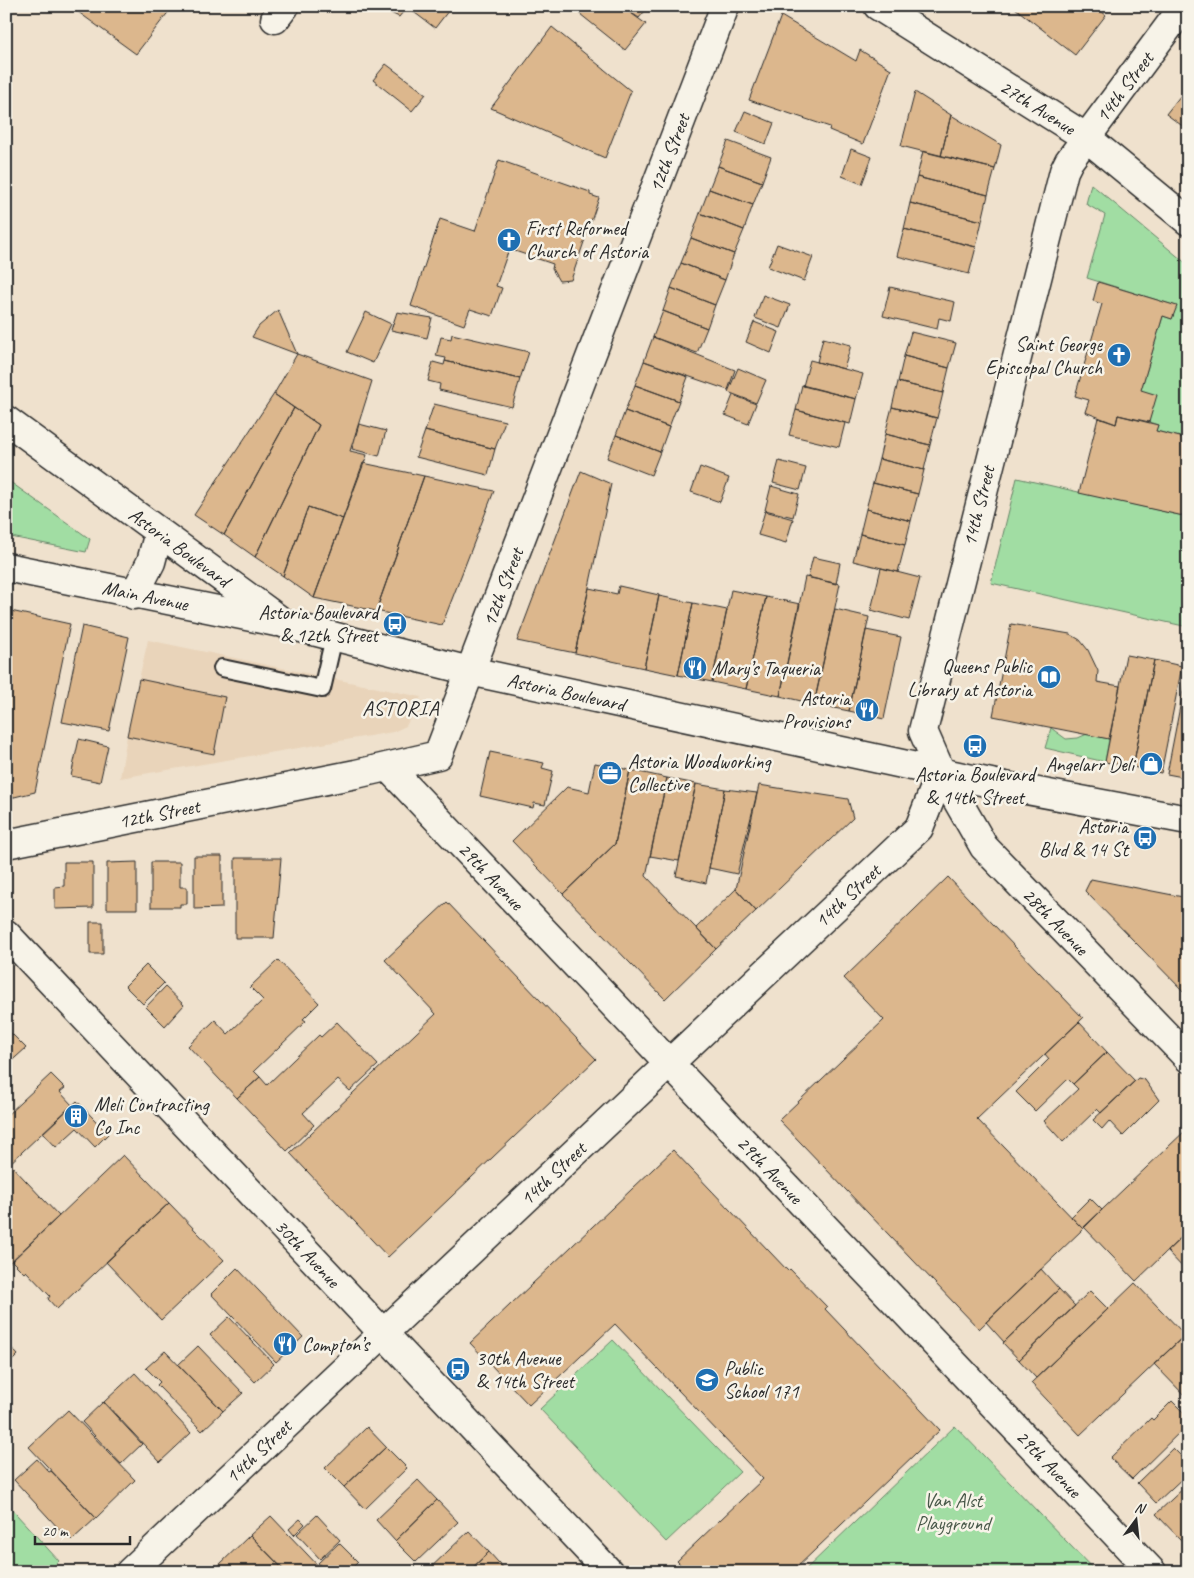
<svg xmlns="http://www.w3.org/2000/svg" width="1194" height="1578" font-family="Caveat,sans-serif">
  <rect width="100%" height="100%" fill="#efe1cd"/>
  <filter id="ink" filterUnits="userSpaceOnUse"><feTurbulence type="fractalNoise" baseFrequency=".02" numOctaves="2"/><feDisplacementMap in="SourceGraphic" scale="10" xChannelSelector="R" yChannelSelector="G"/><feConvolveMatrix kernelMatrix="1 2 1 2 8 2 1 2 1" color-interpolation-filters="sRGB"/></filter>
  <g filter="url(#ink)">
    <path fill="#e9d4ba" d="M148,640L421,697L406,726L393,732L120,778L127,736L214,754L225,697L139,679Z"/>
    <path fill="#a1dda3" stroke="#668467" d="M1091,184L1188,265V439L1156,431L1158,425L1149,422L1141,390L1163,316L1172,319L1176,306L1087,278L1105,215L1086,204Z
      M1017,478L1188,517V627L991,583Z
      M6,479L90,539L86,552L6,536Z
      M1051,728L1066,739L1078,738L1087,734L1109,739L1105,762L1045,748Z
      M613,1340L740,1472L666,1542L540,1409Z
      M955,1426L1096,1572H803Z
      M6,1503L59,1561L48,1572H16L6,1561Z"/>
    <path fill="#dcb78d" stroke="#2b2b2b" d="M70,6H173L136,54Z
      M377,6H452L435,28L407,7L399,17Z
      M570,6H621L646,24L625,50Z
      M621,6H649L639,18Z
      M1016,6H1094L1106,15L1075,55L1015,8Z
      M781,16L856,61L860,50L891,69L863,144L829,130L830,127L749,100Z
      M552,27L631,91L605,158L491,108Z
      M386,64L426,94L412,111L373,80Z
      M1188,86V130L1166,114Z
      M915,92L951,115L941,156L901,146Z
      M745,111L774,123L766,144L736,132Z
      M951,115L1001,145L995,169L941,156Z
      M728,141L771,157L762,182L718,166Z
      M851,149L872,157L862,184L842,176Z
      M923,151L995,169L988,195L917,177Z
      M499,160L590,192V195L599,198L571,280L559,281L552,269L553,264L509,249L496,286L502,288L492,316L470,309L464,325L411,306L440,219L475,231Z
      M718,166L762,182L753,205L709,189Z
      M917,177L988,195L982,221L910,203Z
      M709,189L753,205L744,230L700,213Z
      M910,203L982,221L976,247L904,229Z
      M700,213L744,230L734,254L691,238Z
      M904,229L976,247L969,274L897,256Z
      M691,238L734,254L725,280L681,263Z
      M777,244L813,257L804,281L768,267Z
      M681,263L725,280L715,305L671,288Z
      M1098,282L1177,306L1172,319L1163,316L1141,390L1157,395L1149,422L1118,415L1116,424L1085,412L1089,400L1075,396L1102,304L1093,301Z
      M890,287L955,302L951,321L939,318L937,329L883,316Z
      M671,288L715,305L707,328L663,311Z
      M763,295L790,305L781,328L755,318Z
      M278,310L297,354L252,337L259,326Z
      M663,311L707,328L697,353L653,337Z
      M366,312L391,324L373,363L347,352Z
      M397,312L432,318L427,338L391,330Z
      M754,322L779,332L771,353L746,342Z
      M911,332L956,343L949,368L904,356Z
      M452,334L529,352L520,379L445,361L446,358L436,356L441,337L451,339Z
      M653,337L735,370L728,390L644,361Z
      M823,338L851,345L844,369L817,362Z
      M297,354L372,381L350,451L367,455L343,519L308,507L283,576L255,557L319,425L274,394Z
      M904,356L949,368L943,393L898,382Z
      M810,360L863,374L856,399L803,386Z
      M445,361L520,379L512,407L439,390L440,384L428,381L433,362L444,365Z
      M644,361L688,377L679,401L635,385Z
      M738,368L766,380L756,403L728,392Z
      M898,382L943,393L937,418L892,407Z
      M635,385L679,401L669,427L625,411Z
      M802,385L856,399L850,424L796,410Z
      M274,394L294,408L224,535L194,515Z
      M733,395L756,404L748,424L725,415Z
      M434,404L505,421L495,449L425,431Z
      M892,407L937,418L930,445L885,434Z
      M294,408L319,425L255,557L224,535Z
      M796,410L845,423L839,447L789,435Z
      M625,411L669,427L660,452L616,435Z
      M1118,415L1158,425L1156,431L1188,439V517L1079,493L1098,418L1116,424Z
      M359,424L386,431L379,456L352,449Z
      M425,431L495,449L488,475L416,457Z
      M885,434L930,445L924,470L879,459Z
      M616,435L660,452L651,475L607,458Z
      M879,459L924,470L918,494L873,483Z
      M779,461L806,468L800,490L773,483Z
      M363,463L424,476L376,611L314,598Z
      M700,467L729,478L720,502L691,492Z
      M581,471L611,484L575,653L517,641Z
      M424,476L494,491L442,625L376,611Z
      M873,483L918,494L911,521L866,509Z
      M771,486L799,494L793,517L765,510Z
      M308,507L343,519L314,598L283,576Z
      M866,509L911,521L905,545L860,534Z
      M765,511L793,519L786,543L758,535Z
      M860,534L905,545L898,572L853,561Z
      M813,557L840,563L836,584L808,577Z
      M881,568L920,578L909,620L871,610Z
      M805,577L840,584L814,704L780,696Z
      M619,586L659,595L644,668L575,653L589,588L617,594Z
      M731,590L766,597L746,689L712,682Z
      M659,596L693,603L678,675L644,668Z
      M766,597L800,604L780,696L746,689Z
      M693,603L727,610L712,682L678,675Z
      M835,609L869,617L849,711L814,704Z
      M6,610L70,624L35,792L6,799Z
      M1011,624L1070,634L1080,640L1088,650L1098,671L1097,682L1120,686L1109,739L993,716Z
      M82,626L129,637L109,731L62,722Z
      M866,630L901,637L884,719L849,711Z
      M1126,655L1154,660L1133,767L1105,762Z
      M1154,660L1182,666L1161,773L1133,767Z
      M1188,665V778L1167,774Z
      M139,679L225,697L214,754L127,736Z
      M79,739L108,746L100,782L71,776Z
      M490,752L544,763L542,768L553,771L545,805L534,803L533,808L480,796Z
      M595,763L630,770L615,844L563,894L512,841L567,787L589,792Z
      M630,770L667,778L646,876L716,949L665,999L563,894L615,844Z
      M667,778L696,784L679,861L650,856Z
      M696,784L725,789L706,883L676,876Z
      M759,785L848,799L853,818L756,911L736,889Z
      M725,789L757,793L737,874L709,868Z
      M194,856H222V908L194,909Z
      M235,858H281L274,938H235Z
      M64,862H93V908L55,909V887L64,886Z
      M137,862V909H107V863Z
      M151,862H180V887H187V904H180V907H151Z
      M948,877L1083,1018L977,1119L1083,1229L979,1329L779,1120L884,1020L844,978Z
      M1091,879L1188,898V996L1085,891Z
      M736,889L756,911L716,949L696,928Z
      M447,902L596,1059L388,1257L290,1153L436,1014L385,960Z
      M90,922H103V954H90Z
      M278,960L319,1003L303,1019L306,1021L254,1071L260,1077L237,1098L188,1046L215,1020L228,1034L263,1000L250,987Z
      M146,965L164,983L143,1004L125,986Z
      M165,987L184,1005L165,1026L146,1007Z
      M337,1022L378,1065L350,1091L338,1080L303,1113L314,1125L287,1151L237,1098L260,1077L267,1085L319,1035L321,1037Z
      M1079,1022L1107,1052L1073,1084L1068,1079L1035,1111L1016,1092L1049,1059L1045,1054Z
      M6,1028L26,1048L6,1066Z
      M1107,1052L1135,1081L1101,1113L1097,1109L1063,1142L1044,1121L1078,1089L1073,1084Z
      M51,1074L65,1088L60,1092L72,1105L6,1167V1116Z
      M1138,1078L1145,1080L1159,1100L1123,1136L1109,1121L1102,1129L1093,1120Z
      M77,1101L108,1134L95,1147L77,1128L56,1147L43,1133Z
      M1188,1128V1231L1136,1281L1084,1227Z
      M673,1150L788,1271L790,1269L827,1307L825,1309L940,1430L792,1572H688L677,1561L763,1479L615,1324L529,1405L470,1343Z
      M123,1155L169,1203L57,1309L48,1299L50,1296L26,1271L24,1273L12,1261Z
      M10,1164L59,1216L6,1266V1167Z
      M1090,1198L1102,1210L1083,1229L1071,1217Z
      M169,1203L224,1260L161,1320L106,1262Z
      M1188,1231V1273L1167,1251Z
      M237,1268L303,1337L276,1362L211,1294Z
      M1041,1269L1059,1289L1004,1342L986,1322Z
      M1135,1283L1185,1335L1080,1435L1031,1383Z
      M1059,1289L1075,1306L1019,1360L1003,1343Z
      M1090,1291L1108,1309L1036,1378L1019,1360Z
      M229,1317L274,1364L255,1382L210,1335Z
      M1185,1335L1188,1337V1399L1154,1364Z
      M6,1342L18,1355L6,1367Z
      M198,1346L243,1393L223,1411L178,1365Z
      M165,1351L223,1411L202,1431L157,1385L160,1382L146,1368Z
      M135,1373L191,1433L160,1462L104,1402Z
      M1172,1401L1188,1417V1424L1132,1479L1110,1458L1151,1418L1153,1420Z
      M103,1402L142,1444L121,1464L82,1422Z
      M68,1410L135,1480L96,1518L29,1447Z
      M367,1427L386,1447L344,1487L325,1468Z
      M386,1447L407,1468L365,1509L344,1487Z
      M1173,1448L1184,1459L1188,1455V1473L1156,1503L1137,1483Z
      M37,1459L49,1472L51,1471L96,1518L72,1540L61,1529L60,1530L14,1480Z
      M418,1480L437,1500L395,1541L376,1520Z
      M1188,1484V1533L1181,1540L1156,1514Z
      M437,1500L458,1522L416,1562L395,1541Z
      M317,1515L340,1540L320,1559L297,1534Z
      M271,1516L324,1572H286L250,1535Z
      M300,1519L305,1524L294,1535L289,1529Z
      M469,1531L489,1552L468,1572H426Z
      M250,1535L286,1572H224L218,1566Z
      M339,1543L358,1562L348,1572H327L318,1563Z
      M489,1552L507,1572H468Z
      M6,1561L16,1572H6Z"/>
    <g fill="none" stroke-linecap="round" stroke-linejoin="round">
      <g stroke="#2b2b2b" stroke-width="20">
        <path id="lane" d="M222,668L322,689L334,637"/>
      </g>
      <g stroke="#2b2b2b" stroke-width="31">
        <g id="street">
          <path id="s1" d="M1184,6L1069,161L1064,171L923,731L941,772L984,847L1188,1058"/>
          <path d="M275,19L285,6"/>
          <path id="s2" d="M388,767L1152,1572"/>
          <path id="s3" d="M6,844L356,774L438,755L725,6"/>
          <path id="s4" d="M130,1572L919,828L941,772"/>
        </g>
      </g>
      <g stroke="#2b2b2b" stroke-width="31">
        <g id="secondary">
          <path id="s5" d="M878,6L1087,138L1188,221"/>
          <path id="s6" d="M6,420L285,624L470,671L1000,785L1188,820"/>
          <path id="s7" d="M6,567L276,622"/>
          <path d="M134,595L151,562L159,532"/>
          <path id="s8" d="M6,934L609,1572"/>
        </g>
      </g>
      <use href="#lane" stroke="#f7f3e8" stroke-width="16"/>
      <use href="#street" stroke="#f7f3e8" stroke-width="28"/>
      <use href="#secondary" stroke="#f7f3e8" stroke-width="28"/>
    </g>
  </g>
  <defs>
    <g id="church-disc" transform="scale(1.25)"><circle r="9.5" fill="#1f6fb2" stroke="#f7f3e8"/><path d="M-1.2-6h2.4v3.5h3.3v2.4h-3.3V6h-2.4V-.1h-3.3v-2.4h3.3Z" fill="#fff"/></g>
    <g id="bus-disc" transform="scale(1.25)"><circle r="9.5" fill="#1f6fb2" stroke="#f7f3e8"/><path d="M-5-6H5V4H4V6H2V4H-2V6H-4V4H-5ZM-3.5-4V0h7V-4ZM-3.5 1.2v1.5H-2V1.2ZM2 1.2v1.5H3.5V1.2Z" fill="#fff"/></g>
    <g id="restaurant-disc" transform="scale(1.25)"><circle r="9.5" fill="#1f6fb2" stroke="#f7f3e8"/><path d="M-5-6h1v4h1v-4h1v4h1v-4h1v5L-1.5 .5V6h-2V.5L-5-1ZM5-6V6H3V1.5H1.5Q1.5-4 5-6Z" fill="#fff"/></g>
    <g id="library-disc" transform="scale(1.25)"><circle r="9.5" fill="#1f6fb2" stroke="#f7f3e8"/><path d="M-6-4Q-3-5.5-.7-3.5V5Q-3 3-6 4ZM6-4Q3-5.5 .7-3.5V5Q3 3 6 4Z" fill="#fff"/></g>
    <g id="shop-disc" transform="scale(1.25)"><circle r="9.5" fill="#1f6fb2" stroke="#f7f3e8"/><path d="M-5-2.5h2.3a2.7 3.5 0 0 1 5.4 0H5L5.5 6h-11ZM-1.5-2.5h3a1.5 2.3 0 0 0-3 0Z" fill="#fff"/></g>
    <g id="office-disc" transform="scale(1.25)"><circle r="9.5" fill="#1f6fb2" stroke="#f7f3e8"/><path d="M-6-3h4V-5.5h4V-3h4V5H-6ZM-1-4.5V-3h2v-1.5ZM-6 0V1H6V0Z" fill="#fff"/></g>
    <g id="building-disc" transform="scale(1.25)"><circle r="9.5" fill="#1f6fb2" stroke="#f7f3e8"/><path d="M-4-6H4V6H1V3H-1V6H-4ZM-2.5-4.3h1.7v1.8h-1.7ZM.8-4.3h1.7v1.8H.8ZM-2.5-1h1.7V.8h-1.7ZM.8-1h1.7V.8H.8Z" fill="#fff"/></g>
    <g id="school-disc" transform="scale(1.25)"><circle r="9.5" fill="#1f6fb2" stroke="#f7f3e8"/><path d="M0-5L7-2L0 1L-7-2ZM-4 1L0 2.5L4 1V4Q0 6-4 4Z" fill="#fff"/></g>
  </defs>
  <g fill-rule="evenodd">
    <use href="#church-disc" x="509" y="240"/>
    <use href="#church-disc" x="1119" y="355"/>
    <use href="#bus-disc" x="395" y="624"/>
    <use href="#restaurant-disc" x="695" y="668"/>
    <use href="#library-disc" x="1049" y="677"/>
    <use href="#restaurant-disc" x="867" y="710"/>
    <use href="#bus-disc" x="975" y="746"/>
    <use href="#shop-disc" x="1151" y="764"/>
    <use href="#office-disc" x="610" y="773"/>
    <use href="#bus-disc" x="1145" y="838"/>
    <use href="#building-disc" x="76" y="1116"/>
    <use href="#restaurant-disc" x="285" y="1344"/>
    <use href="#bus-disc" x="458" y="1369"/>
    <use href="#school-disc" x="707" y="1380"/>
  </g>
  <g text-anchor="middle" stroke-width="5" stroke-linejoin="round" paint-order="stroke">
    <g font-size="20" fill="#2b2b2b" stroke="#f7f3e8">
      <text transform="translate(1124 87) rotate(-53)" y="7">14th Street</text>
      <text dy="7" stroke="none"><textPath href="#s5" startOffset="189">27th Avenue</textPath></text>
      <text dy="7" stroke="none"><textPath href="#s3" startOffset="1086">12th Street</textPath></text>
      <text transform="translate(978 506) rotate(-76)" y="7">14th Street</text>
      <text dy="7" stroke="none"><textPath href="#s6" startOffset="215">Astoria Boulevard</textPath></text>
      <text dy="7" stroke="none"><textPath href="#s3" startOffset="621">12th Street</textPath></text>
      <text dy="7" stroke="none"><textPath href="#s7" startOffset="142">Main Avenue</textPath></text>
      <text dy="7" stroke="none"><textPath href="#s6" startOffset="635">Astoria Boulevard</textPath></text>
      <text dy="7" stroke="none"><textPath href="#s3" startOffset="156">12th Street</textPath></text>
      <text dy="7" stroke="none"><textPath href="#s2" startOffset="150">29th Avenue</textPath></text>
      <text dy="7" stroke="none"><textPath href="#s4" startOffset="986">14th Street</textPath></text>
      <text dy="7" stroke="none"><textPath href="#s1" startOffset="1016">28th Avenue</textPath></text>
      <text dy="7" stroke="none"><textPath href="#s2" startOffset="555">29th Avenue</textPath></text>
      <text dy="7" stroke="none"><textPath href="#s4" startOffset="581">14th Street</textPath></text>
      <text dy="7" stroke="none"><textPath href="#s8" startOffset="439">30th Avenue</textPath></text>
      <text dy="7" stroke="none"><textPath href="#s4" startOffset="176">14th Street</textPath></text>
      <text dy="7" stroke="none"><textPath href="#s2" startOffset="960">29th Avenue</textPath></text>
    </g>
    <g font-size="20" fill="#2b2b2b" stroke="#f7f3e8" text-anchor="start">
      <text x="526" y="235">First Reformed<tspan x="526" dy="23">Church of Astoria</tspan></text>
      <text x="1102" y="351" text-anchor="end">Saint George<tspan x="1102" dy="23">Episcopal Church</tspan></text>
      <text x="378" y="619" text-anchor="end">Astoria Boulevard<tspan x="378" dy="23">&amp; 12th Street</tspan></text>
      <text x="1032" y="673" text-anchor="end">Queens Public<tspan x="1032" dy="23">Library at Astoria</tspan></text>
      <text x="712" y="675">Mary’s Taqueria</text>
      <text x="850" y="705" text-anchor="end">Astoria<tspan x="850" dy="23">Provisions</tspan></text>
      <text x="628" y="768">Astoria Woodworking<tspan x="628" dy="23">Collective</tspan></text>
      <text x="1134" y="771" text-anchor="end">Angelarr Deli</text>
      <text x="975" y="781" text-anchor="middle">Astoria Boulevard<tspan x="975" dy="23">&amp; 14th Street</tspan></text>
      <text x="1128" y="833" text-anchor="end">Astoria<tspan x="1128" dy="23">Blvd &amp; 14 St</tspan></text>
      <text x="94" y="1111">Meli Contracting<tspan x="94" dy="23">Co Inc</tspan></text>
      <text x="302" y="1351">Compton’s</text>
      <text x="476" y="1365">30th Avenue<tspan x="476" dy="23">&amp; 14th Street</tspan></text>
      <text x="724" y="1375">Public<tspan x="724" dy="23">School 171</tspan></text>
    </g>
    <g font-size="20" fill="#485849" stroke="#f7f3e8">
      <text x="953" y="1507">Van Alst<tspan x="953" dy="23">Playground</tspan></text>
    </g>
    <g font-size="21" letter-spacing="1" fill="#2b2b2b" stroke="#f7f3e8">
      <text x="401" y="715">ASTORIA</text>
    </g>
  </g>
  <rect width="1194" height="1578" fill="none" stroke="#f7f3e8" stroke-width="25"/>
  <rect x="12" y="12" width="1169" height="1553" fill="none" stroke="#2b2b2b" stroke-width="2" filter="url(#ink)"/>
  <g transform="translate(1136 1520) rotate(15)" stroke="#f7f3e8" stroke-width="4" paint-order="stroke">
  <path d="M0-4L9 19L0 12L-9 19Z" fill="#2b2b2b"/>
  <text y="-8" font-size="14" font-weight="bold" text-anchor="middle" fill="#2b2b2b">N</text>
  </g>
  <path d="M35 1536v8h95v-8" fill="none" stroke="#2b2b2b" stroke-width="2.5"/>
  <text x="42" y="1536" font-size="15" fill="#2b2b2b" stroke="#f7f3e8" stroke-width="4" paint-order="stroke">20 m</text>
</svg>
